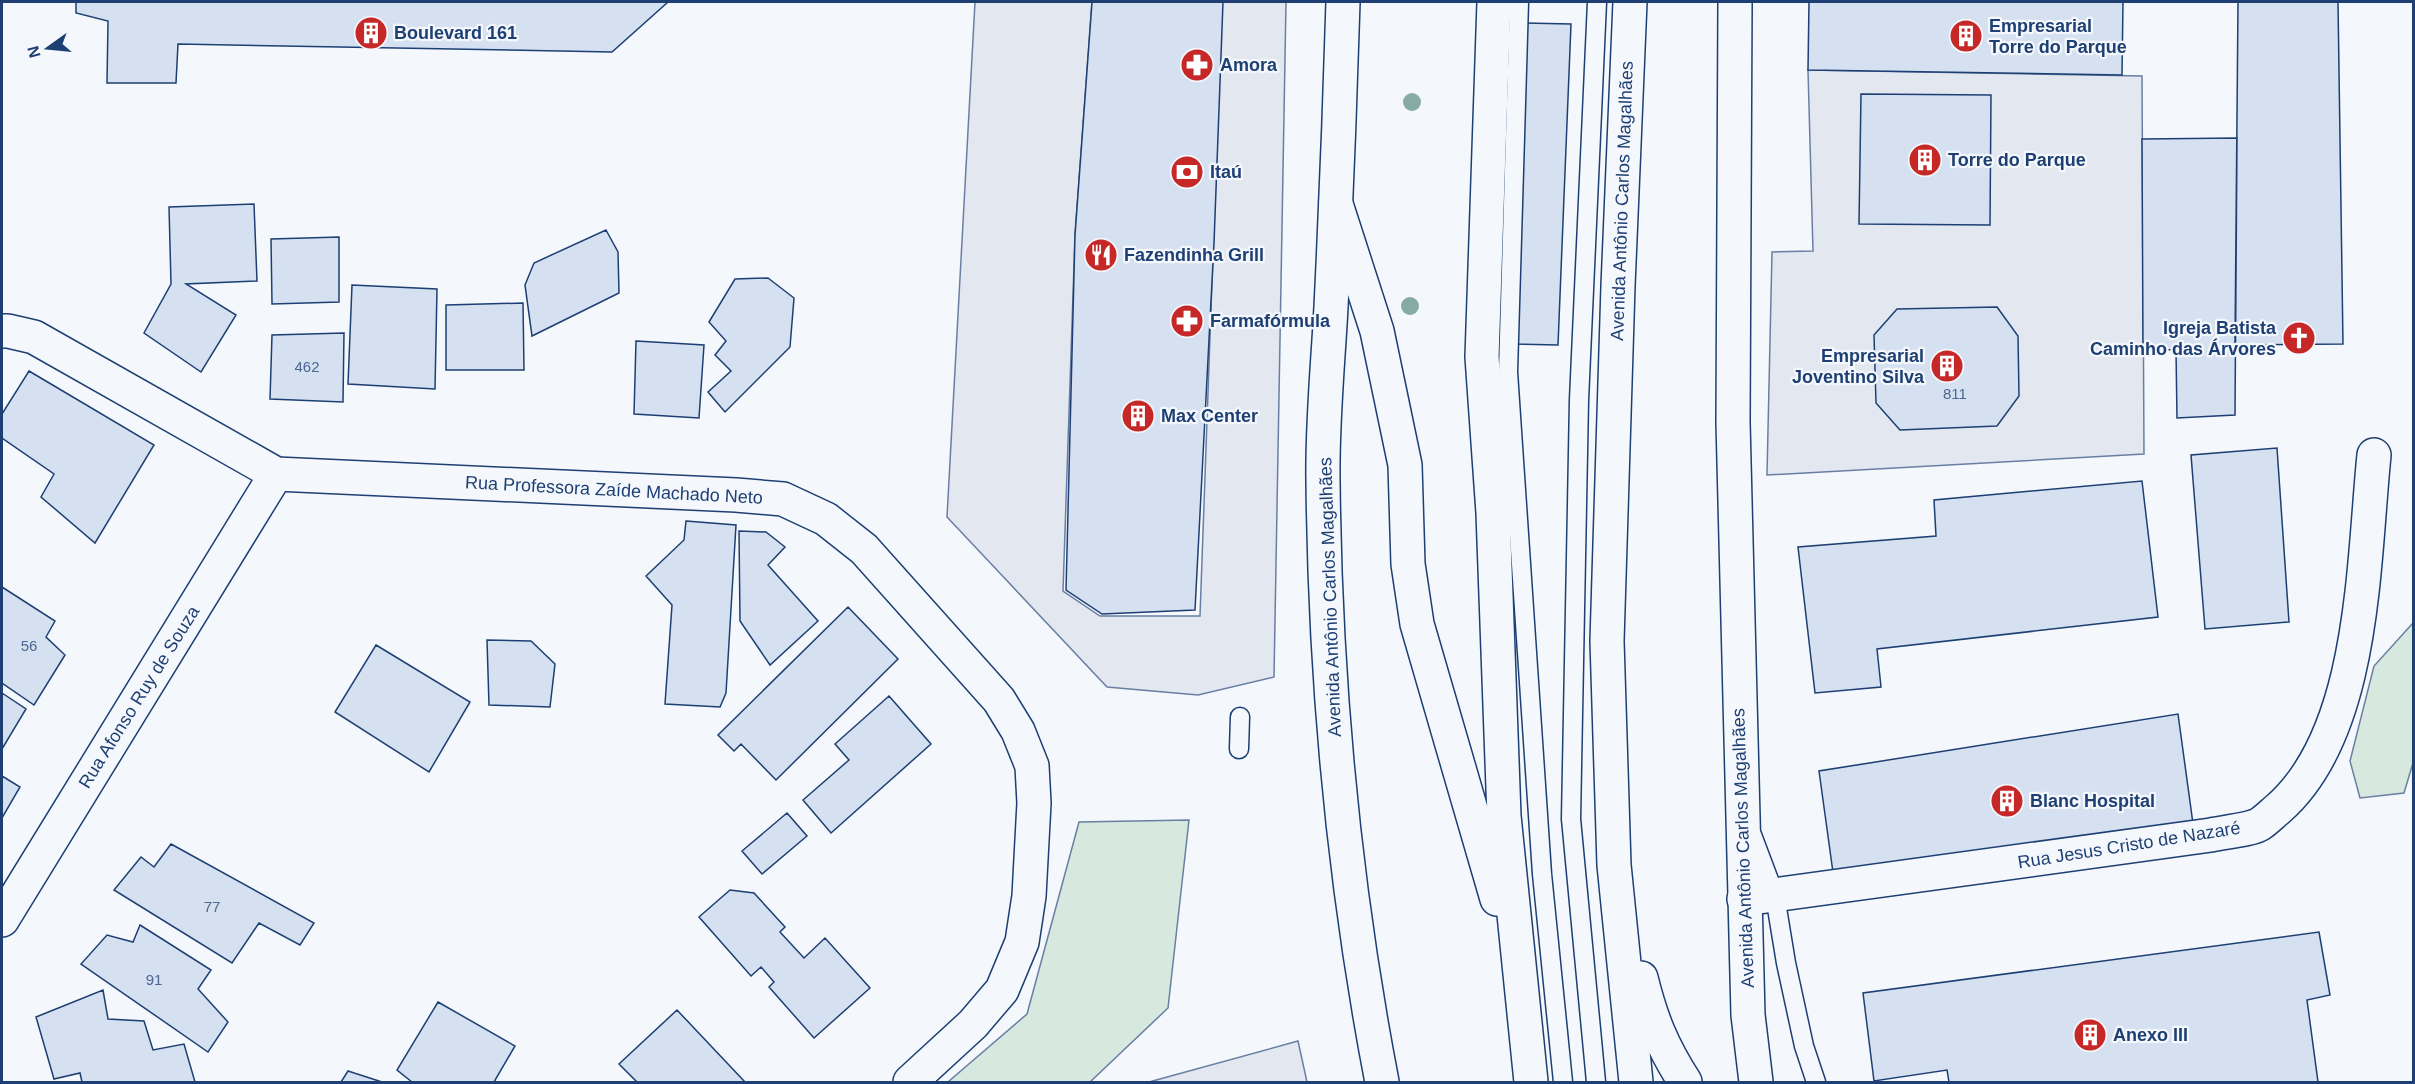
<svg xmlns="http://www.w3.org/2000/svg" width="2415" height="1084" font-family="Helvetica,sans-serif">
  <rect width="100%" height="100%" fill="#f4f7fb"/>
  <path fill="#d7e8df" stroke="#687fa3" stroke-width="1.5" d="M2413,623V763L2404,793L2360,798L2350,761L2374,666Z
    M1189,820L1168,1008L1090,1082H948L1027,1014L1079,822Z"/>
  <path fill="#e3e8f0" stroke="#687fa3" stroke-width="1.5" d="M975,2H1092L1075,235L1063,591L1100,616H1200L1222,2H1286L1274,677L1198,695L1107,687L947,517Z
    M1808,70L2142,76L2144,454L1767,475L1772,252L1813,251Z
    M1298,1041L1307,1082H1149Z"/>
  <path fill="#d5e0f0" stroke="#1d3f73" stroke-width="1.5" d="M76,2H668L612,52L178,44L176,83H107L108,21L76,13Z
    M1092,2H1223L1214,243L1195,610L1102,614L1066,590L1075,235Z
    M1809,2H2123L2122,75L1808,70Z
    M2238,2H2338L2343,344L2235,345Z
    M1521,23L1571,24L1558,345L1512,344Z
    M1861,94L1991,95L1990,225L1859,224Z
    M2237,138L2235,415L2177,418L2176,350L2143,349L2142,139Z
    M254,204L257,281L186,284L236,315L201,372L144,333L171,284L169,207Z
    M606,230L618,252L619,293L532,336L525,285L534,263Z
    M339,237V302L272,304L271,239Z
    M768,278L794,298L790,347L725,412L708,392L731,371L715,355L726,341L709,322L735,279Z
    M352,285L437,289L435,389L348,384Z
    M523,303L524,370H446V305Z
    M1997,307L2018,336L2019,396L1997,426L1900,430L1876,403L1874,335L1897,309Z
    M344,333L343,402L270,399L272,335Z
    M636,341L704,345L699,418L634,414Z
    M29,371L154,445L95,543L41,497L54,474L2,438V414Z
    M2277,448L2289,622L2205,629L2191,455Z
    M2142,481L2158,617L1877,649L1881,687L1815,693L1798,547L1936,536L1934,500Z
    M686,521L736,525L726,693L720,707L665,704L672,605L646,576L684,540Z
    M739,531L766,532L785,547L768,565L818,621L770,665L740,621Z
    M2,587L55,621L46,637L65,655L34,705L2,683Z
    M848,607L898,659L776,780L741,744L734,751L718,735Z
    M487,640L531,641L555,664L550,707L489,705Z
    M376,645L470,702L429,772L335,712Z
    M2,693L26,709L2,749Z
    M889,696L931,744L831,833L803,800L849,760L835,744Z
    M2178,714L2194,831L1835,887L1819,771Z
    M2,776L20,787L2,818Z
    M787,813L807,836L762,874L742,851Z
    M171,844L314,923L300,945L259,923L232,963L114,890L141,857L154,867Z
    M730,890L754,893L785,927L780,932L804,958L825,938L870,988L814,1038L769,987L774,982L761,967L751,976L699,917Z
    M140,925L211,970L198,989L228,1022L208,1052L81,964L107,935L133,942Z
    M2319,932L2330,995L2307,1000L2318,1082H1949L1947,1070L1874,1081L1863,993Z
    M103,990L108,1019L144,1021L153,1050L184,1044L195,1082H82L80,1073L54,1079L36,1017Z
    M438,1002L515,1046L494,1082H412L397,1070Z
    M677,1010L745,1082H637L619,1064Z
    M348,1071L382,1082H341Z"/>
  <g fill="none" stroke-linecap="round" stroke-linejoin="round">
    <g stroke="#1d3f73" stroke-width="21">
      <path id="lane" d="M1519,2L1508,372L1542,874L1563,1082
        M1239,749L1240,717
        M1752,835L1775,896L1786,963L1804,1046L1816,1082
        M1596,1082L1571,819L1579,400L1597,2"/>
    </g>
    <g stroke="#1d3f73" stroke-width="36">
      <path id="street" d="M2,331H8L34,337L276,474L736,495L783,499L826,519L864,549L999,700L1018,731L1032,766L1034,803L1029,896L1022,942L1002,990L973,1024L910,1082
        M1744,899L2211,835C2224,832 2250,830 2260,824C2266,820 2272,814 2278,809C2365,733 2363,563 2374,455
        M2,920L276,474"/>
    </g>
    <g stroke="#1d3f73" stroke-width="36">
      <path id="secondary" d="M1343,2C1340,103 1336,205 1331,307C1328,364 1322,423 1323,481C1325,683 1344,885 1382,1082
        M1735,2L1733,422L1748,1015L1756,1082"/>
    </g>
    <g stroke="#1d3f73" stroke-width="36">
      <path id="primary" d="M1494,2L1482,357L1493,513L1504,816L1531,1082
        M1630,2L1618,286L1607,641L1614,865L1636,1082
        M1336,204L1377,331L1405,465L1408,564L1417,624L1497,899
        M1641,978C1651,1019 1662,1046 1685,1082"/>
    </g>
    <use href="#lane" stroke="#f4f7fb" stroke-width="18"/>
    <use href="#street" stroke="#f4f7fb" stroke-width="33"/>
    <use href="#secondary" stroke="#f4f7fb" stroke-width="33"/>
    <use href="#primary" stroke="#f4f7fb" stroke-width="33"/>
  </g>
  <g fill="#86aba6">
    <circle cx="1412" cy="102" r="9"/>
    <circle cx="1410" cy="306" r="9"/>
  </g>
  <defs>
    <g id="building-disc" transform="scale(1.725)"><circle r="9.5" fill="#c62828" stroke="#f4f7fb"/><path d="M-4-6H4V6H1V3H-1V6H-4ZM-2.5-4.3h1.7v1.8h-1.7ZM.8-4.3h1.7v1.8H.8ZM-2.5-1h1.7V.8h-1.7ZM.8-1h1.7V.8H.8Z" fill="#fff"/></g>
    <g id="pharmacy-disc" transform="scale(1.725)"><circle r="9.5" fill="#c62828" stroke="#f4f7fb"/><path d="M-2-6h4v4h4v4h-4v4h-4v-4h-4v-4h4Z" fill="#fff"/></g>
    <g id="bank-disc" transform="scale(1.725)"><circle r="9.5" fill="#c62828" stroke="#f4f7fb"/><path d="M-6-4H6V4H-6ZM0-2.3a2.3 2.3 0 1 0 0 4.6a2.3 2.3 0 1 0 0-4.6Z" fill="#fff"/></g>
    <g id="restaurant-disc" transform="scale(1.725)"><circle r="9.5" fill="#c62828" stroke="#f4f7fb"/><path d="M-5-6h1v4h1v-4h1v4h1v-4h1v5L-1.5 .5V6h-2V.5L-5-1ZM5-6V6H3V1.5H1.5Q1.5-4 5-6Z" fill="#fff"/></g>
    <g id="church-disc" transform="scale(1.725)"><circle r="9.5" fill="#c62828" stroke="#f4f7fb"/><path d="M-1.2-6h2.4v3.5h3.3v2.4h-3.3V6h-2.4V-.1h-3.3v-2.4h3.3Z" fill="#fff"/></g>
  </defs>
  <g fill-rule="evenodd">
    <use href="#building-disc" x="371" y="33"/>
    <use href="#building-disc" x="1966" y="36"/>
    <use href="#pharmacy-disc" x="1197" y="65"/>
    <use href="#building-disc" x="1925" y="160"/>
    <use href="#bank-disc" x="1187" y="172"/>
    <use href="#restaurant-disc" x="1101" y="255"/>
    <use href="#pharmacy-disc" x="1187" y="321"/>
    <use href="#church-disc" x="2299" y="338"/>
    <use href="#building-disc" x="1947" y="366"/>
    <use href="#building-disc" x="1138" y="416"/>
    <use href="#building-disc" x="2007" y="801"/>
    <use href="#building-disc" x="2090" y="1035"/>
  </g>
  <g text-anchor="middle" stroke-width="4.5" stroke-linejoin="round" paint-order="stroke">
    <g font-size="15" fill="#4b6792">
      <text x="307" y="372">462</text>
      <text x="1955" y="399">811</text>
      <text x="29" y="651">56</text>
      <text x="212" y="912">77</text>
      <text x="154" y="985">91</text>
    </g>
    <g font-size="18" font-weight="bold" fill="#1d3f73" stroke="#f4f7fb" text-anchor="start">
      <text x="1989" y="32">Empresarial<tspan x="1989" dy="21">Torre do Parque</tspan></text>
      <text x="394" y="39">Boulevard 161</text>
      <text x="1220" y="71">Amora</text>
      <text x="1948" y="166">Torre do Parque</text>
      <text x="1210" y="178">Itaú</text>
      <text x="1124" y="261">Fazendinha Grill</text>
      <text x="1210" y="327">Farmafórmula</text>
      <text x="2276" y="334" text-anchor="end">Igreja Batista<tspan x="2276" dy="21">Caminho das Árvores</tspan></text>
      <text x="1924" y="362" text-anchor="end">Empresarial<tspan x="1924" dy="21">Joventino Silva</tspan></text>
      <text x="1161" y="422">Max Center</text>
      <text x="2030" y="807">Blanc Hospital</text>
      <text x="2113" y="1041">Anexo III</text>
    </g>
    <g font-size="18" fill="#1d3f73" stroke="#f4f7fb">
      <text transform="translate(1622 201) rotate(-88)" y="6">Avenida Antônio Carlos Magalhães</text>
      <text transform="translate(614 490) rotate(3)" y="6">Rua Professora Zaíde Machado Neto</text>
      <text transform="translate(1330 597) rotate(-92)" y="6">Avenida Antônio Carlos Magalhães</text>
      <text transform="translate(139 697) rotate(-58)" y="6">Rua Afonso Ruy de Souza</text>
      <text transform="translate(2129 845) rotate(-9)" y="6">Rua Jesus Cristo de Nazaré</text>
      <text transform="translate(1743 848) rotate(-92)" y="6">Avenida Antônio Carlos Magalhães</text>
    </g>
  </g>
  <rect width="2415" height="1084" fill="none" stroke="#1d3f73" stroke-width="6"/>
  <g transform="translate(48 48) rotate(255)" stroke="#f4f7fb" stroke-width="4.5" paint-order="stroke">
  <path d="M0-4.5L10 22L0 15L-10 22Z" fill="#1d3f73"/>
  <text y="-9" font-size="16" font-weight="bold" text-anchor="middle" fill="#1d3f73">N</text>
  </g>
</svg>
